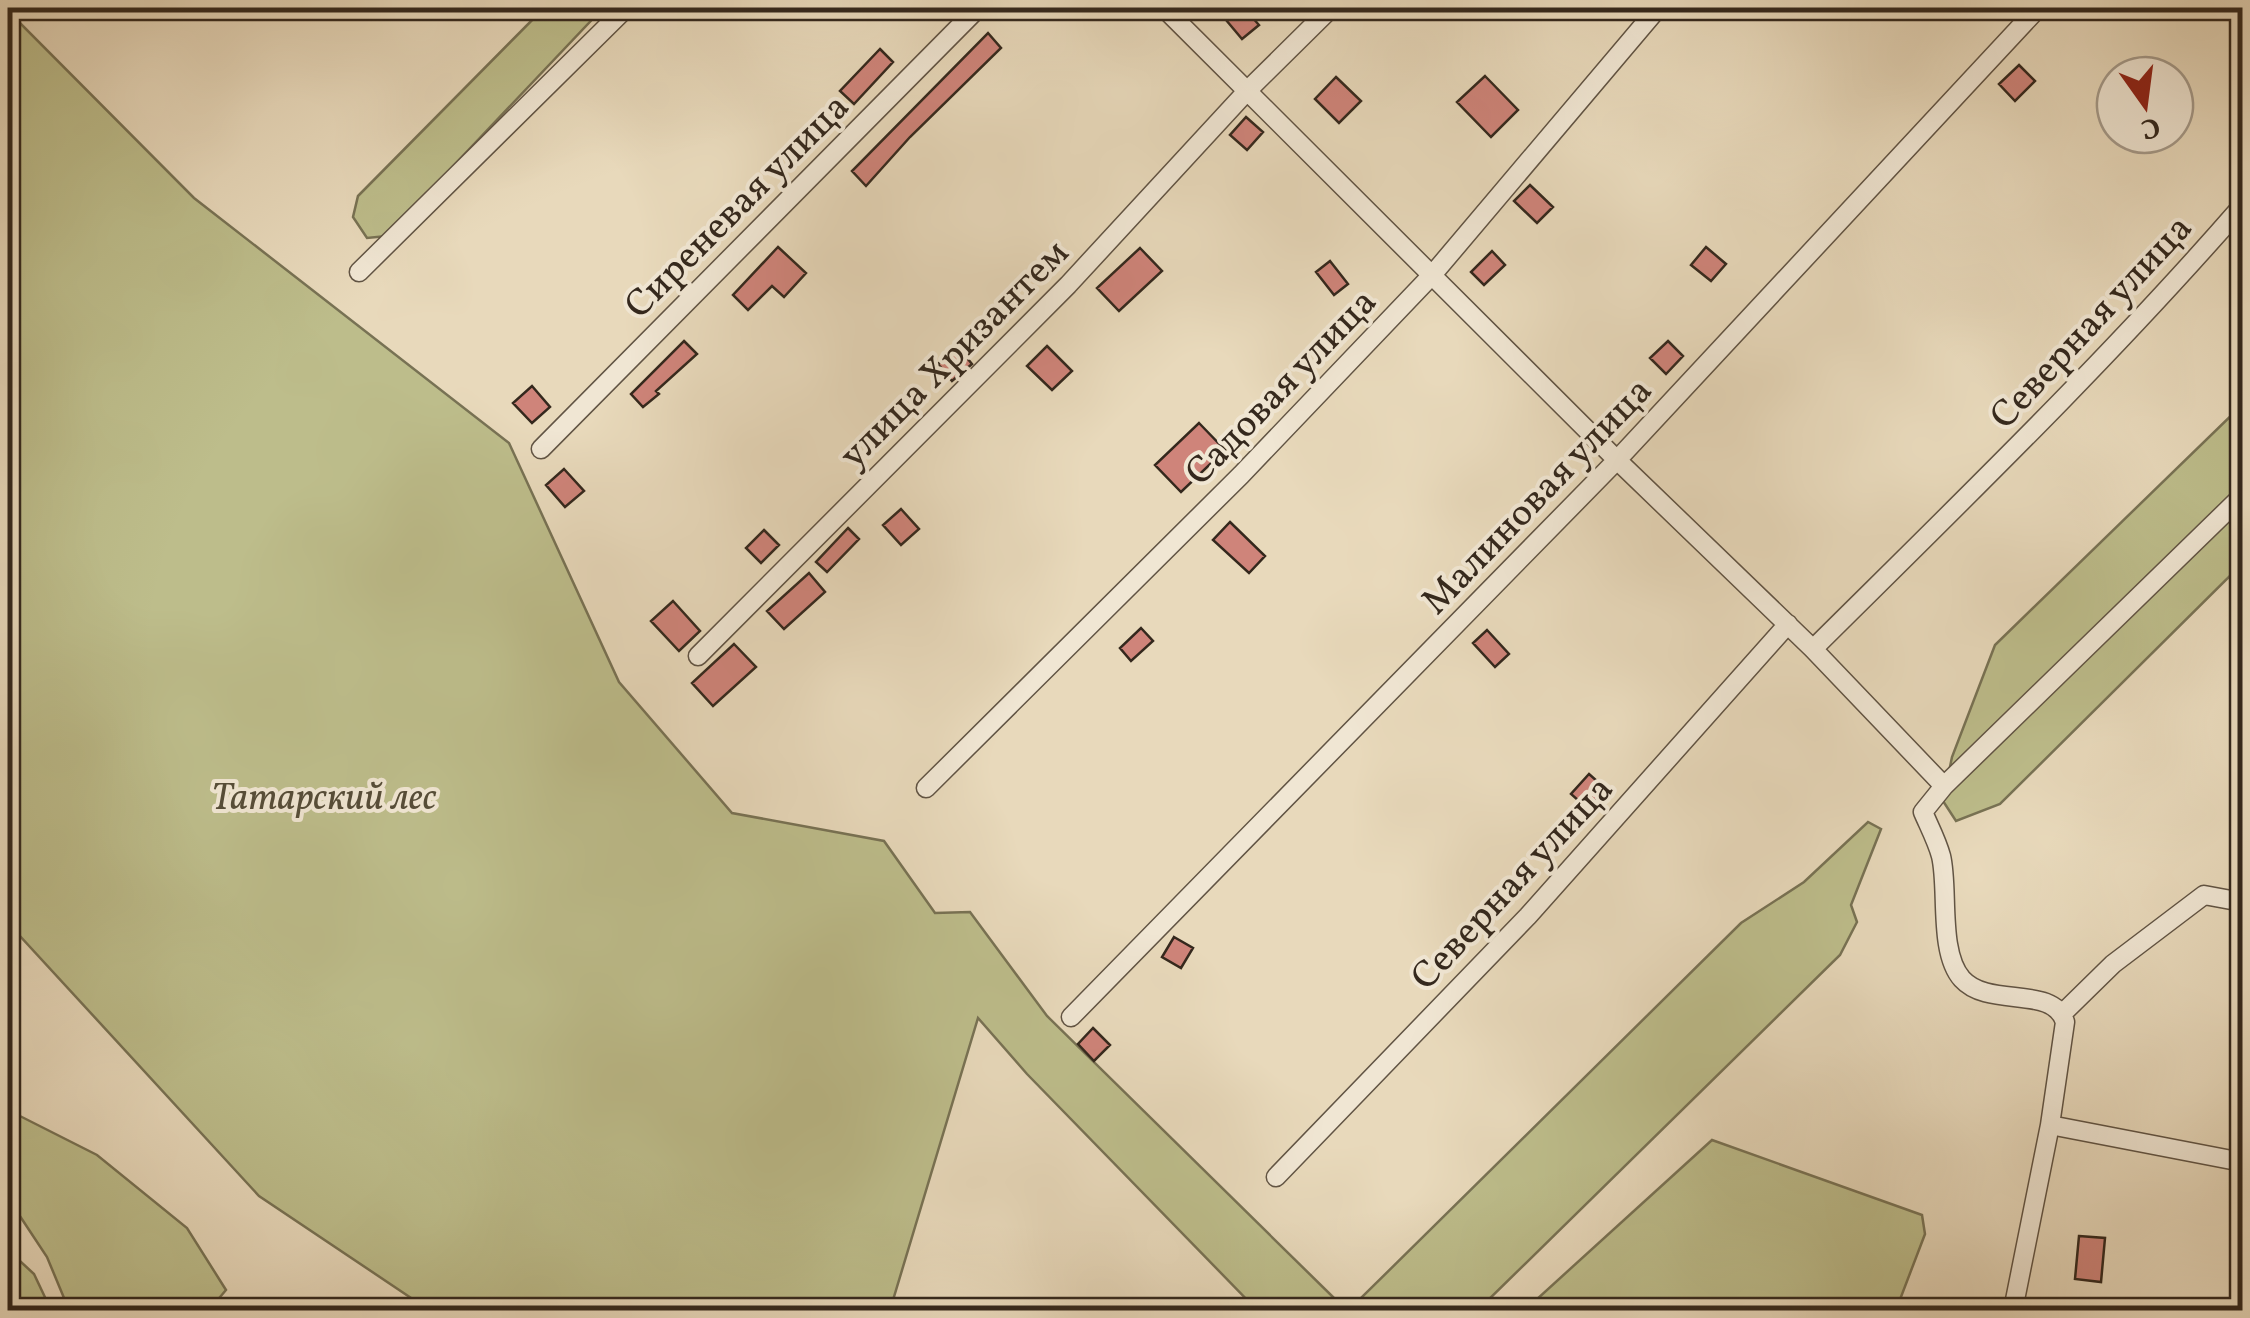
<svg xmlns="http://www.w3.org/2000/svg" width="2250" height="1318" font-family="Vollkorn,serif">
  <rect width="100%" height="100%" fill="#e8d9bb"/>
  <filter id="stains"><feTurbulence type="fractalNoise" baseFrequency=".002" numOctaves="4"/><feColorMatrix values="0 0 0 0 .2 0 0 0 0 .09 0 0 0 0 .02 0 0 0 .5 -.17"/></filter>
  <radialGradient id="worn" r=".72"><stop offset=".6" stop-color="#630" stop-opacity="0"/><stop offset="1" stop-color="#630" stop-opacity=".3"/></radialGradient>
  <path fill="#bdbd8b" stroke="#787254" stroke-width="2.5" d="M544,8H603L387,236L367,238L353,217L358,196Z
    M8,15L20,23L194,198L509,443L619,682L732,813L884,841L935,913L970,912L1047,1016L1335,1299L1356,1303L1741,923L1804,882L1868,822L1881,829L1851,905L1857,922L1840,955L1478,1310H1257L1027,1074L978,1018L890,1310H429L259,1196L8,923Z
    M2242,405V564L2000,804L1956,821L1943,801L1952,757L1995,645Z
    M8,1110L97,1155L187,1228L226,1290L209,1310H69L47,1257L8,1198Z
    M1712,1140L1922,1215L1925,1234L1896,1310H1525Z
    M8,1250L34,1274L51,1310H8Z"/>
  <path fill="#cf847a" stroke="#34281d" stroke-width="2.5" d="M1240,8H1244L1259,25L1242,39L1226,20Z
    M988,33L1001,48L910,137L866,186L852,171Z
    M880,49L893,62L854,104L840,91Z
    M2019,65L2035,81L2015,101L1999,84Z
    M1485,76L1518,110L1491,137L1457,102Z
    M1336,77L1361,101L1339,123L1315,99Z
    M1246,117L1263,132L1247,150L1230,135Z
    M1530,185L1553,207L1537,223L1514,201Z
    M778,247L806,273L784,297L772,286L748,310L733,295Z
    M1706,247L1726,264L1711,281L1691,265Z
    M1140,248L1162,271L1119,311L1097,288Z
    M1492,251L1505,265L1484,285L1471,272Z
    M1330,261L1348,284L1334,295L1316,272Z
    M684,341L697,354L656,391L659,394L643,407L631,394Z
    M1668,341L1683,356L1666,374L1650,358Z
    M1047,346L1072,371L1052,390L1027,366Z
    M958,347L972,364L952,381L938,364Z
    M532,386L550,407L532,423L513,403Z
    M1199,423L1225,450L1181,492L1155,465Z
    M564,469L584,491L565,507L546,485Z
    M901,509L919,529L901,545L883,525Z
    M1230,522L1265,556L1249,573L1213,540Z
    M848,528L859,539L827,572L816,562Z
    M764,530L779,545L761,563L746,548Z
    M809,573L825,592L784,629L767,611Z
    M673,601L700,631L679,651L651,621Z
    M1141,628L1153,641L1131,661L1120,648Z
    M1487,630L1509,654L1495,667L1473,643Z
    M734,644L756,667L713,706L692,683Z
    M1589,774L1606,789L1588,809L1571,794Z
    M1174,937L1193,948L1181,968L1162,957Z
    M1093,1028L1110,1045L1094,1061L1078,1044Z
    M2079,1236L2105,1238L2101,1282L2075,1279Z"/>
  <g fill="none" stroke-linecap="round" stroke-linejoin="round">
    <g stroke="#615444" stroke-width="21">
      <path id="street" d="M1164,8L1617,460L1813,649L1944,786
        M359,272L626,8
        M541,449L978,8
        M1813,649C1959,504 2107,361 2242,206
        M698,656L1068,285L1248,90L1331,8
        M926,788L1241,475L1433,274L1658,8
        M2062,1014L2113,964L2204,895L2242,902
        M1071,1017L1617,460L2038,8
        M2050,1125L2242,1162
        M1276,1177L1528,916L1788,624
        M2013,1310L2050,1125L2065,1022C2053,984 1989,1009 1962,979C1938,952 1949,888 1941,856C1937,841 1929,826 1923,812L1944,786L2242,496"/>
    </g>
    <use href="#street" stroke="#f0e6d3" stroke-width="18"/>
  </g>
  <g text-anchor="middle" stroke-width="8" stroke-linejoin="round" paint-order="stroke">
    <g font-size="38" fill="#34281d" stroke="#f0e6d3">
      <text transform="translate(736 205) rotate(-45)" y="13">Сиреневая улица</text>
      <text transform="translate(2090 321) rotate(-47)" y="13">Северная улица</text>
      <text transform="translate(953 353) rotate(-45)" y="13">улица Хризантем</text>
      <text transform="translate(1280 386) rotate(-46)" y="13">Садовая улица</text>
      <text transform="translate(1536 495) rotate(-46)" y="13">Малиновая улица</text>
      <text transform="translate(1511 882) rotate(-47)" y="13">Северная улица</text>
    </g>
    <g font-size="38" font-style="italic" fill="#564d38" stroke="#f0e6d3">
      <text x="324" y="809">Татарский лес</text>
    </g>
  </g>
  <rect width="2250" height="1318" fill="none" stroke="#e8d9bb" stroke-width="40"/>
  <rect x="10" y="10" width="2230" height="1298" fill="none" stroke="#34281d" stroke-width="5"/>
  <rect x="20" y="20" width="2210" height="1278" fill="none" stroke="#34281d" stroke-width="2.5"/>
  <g transform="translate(2145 105) rotate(166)"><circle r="48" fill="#f0e6d3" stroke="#a59a8a" stroke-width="2.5"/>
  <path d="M0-8L18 38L0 25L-18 38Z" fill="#8f2418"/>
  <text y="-15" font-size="28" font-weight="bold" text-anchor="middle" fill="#34281d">С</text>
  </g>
  <rect width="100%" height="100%" filter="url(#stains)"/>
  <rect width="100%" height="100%" fill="url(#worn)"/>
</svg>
